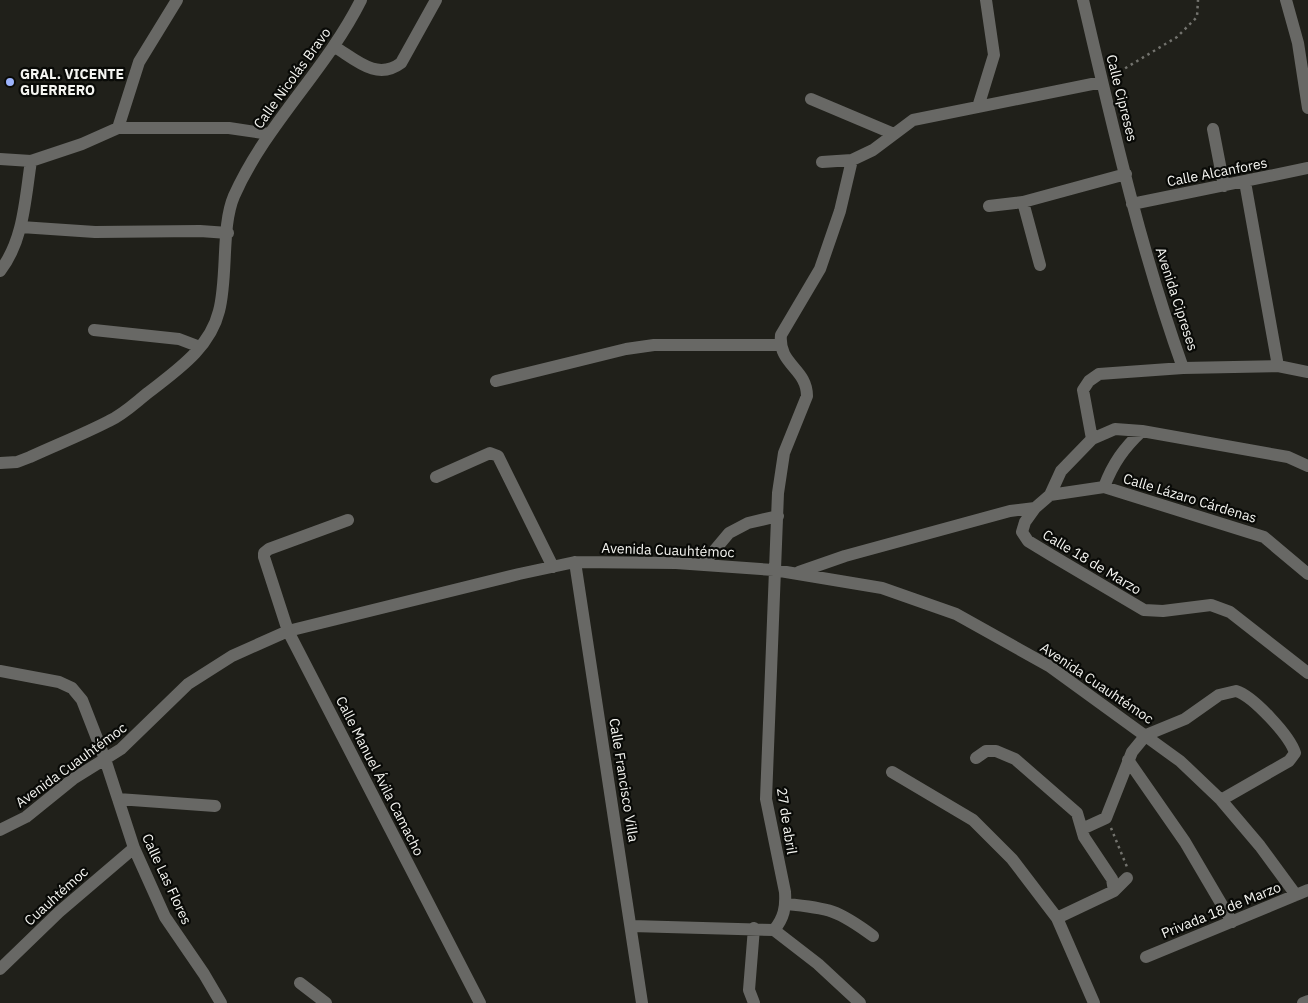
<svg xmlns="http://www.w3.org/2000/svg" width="1308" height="1003" font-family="'IBM Plex Sans',sans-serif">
  <rect width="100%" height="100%" fill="#20201a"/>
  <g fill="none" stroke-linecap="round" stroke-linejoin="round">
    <path stroke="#73736e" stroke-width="2.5" stroke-dasharray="2.5 4" stroke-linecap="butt" d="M1114,75L1177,37L1197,17L1198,0
      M1111,828L1127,867"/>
    <path stroke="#686865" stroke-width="12" d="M1083,0C1112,124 1140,248 1183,368L1278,366L1308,372
      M1286,0L1298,43L1308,108
      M335,47C356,60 377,81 401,63L436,0
      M811,99L894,134
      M978,107L994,55L986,0
      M118,128L139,62L177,0
      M1213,129L1224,186
      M0,159L31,161
      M822,162L852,160L873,150L913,120L1102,82
      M1245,182L1278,366
      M1023,202L1040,265
      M1132,204L1308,168
      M989,206L1023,202L1126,174
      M21,227L95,232L200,231L228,233
      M0,271C24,240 25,199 31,161L82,144L118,128H229L269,134
      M94,330L179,339L200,347
      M496,381L626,349L654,345H780
      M1092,439L1083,390L1089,381L1099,374L1183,368
      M0,463L17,462L30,457C56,445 84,434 109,421C124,414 136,402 149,392C177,370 210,348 219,311C228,277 221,226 234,196C266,124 326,70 361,0
      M1308,466L1288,457L1142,431L1115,429L1092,439L1061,471L1050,495L1035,508L1025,522L1022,532L1028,541L1051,555L1144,610L1163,611L1211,605L1230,612L1308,673
      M436,477L490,453L498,456L553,567
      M1104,487C1113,463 1124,448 1142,431
      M1050,495L1104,487L1264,537L1308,574
      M348,520L269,549L264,553V557L288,631L480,1003
      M575,562L642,1003
      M703,564L729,533L748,523L778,516
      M799,572L845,556L1010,511L1035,508
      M0,671L59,682L72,688L82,700L105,759L134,848L165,917L204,974L221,1003
      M976,758L986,751H996L1015,759L1077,813L1084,837L1112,879L1114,891
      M1128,760L1185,842L1232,922
      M892,772L973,820L1012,859L1057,918L1094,1003
      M118,799L215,806
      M1082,829L1106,818L1132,752L1146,735L1185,719L1219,695L1236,691C1253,696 1290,736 1295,753L1289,761L1221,800
      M0,830L26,817L73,779L121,749L188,684L232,656L288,631L519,574L575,562L676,563L774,570L882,588L956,614L1049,666L1180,761L1221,800L1260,846L1296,895
      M786,904C829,908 838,910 873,936
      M1057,918L1114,891L1127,878
      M632,926L774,930
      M754,928L749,990L754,1003
      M774,930C784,918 786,907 785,892L766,799L778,493L784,453L807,396C807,368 778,365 781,335L820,269L840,211L852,160
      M774,930L818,964L860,1003
      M1146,957L1308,890
      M0,969L59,912L134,848
      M300,983L326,1003
      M1303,1003L1308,1001"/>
  </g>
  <circle fill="#9db4fd" stroke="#090a07" stroke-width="2" cx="10" cy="82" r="5"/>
  <g text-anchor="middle" stroke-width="4.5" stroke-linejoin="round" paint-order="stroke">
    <g font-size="14" font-weight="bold" fill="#f5f5f1" stroke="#090a07" text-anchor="start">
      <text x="20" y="79">GRAL. VICENTE<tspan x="20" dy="16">GUERRERO</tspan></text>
    </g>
    <g font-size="14" fill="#f5f5f1" stroke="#090a07">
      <text transform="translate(292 78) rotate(-54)" y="5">Calle Nicolás Bravo</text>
      <text transform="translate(1122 98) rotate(76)" y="5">Calle Cipreses</text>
      <text transform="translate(1217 172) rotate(-11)" y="5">Calle Alcanfores</text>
      <text transform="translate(1177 299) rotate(72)" y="5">Avenida Cipreses</text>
      <text transform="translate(1190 498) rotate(17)" y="5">Calle Lázaro Cárdenas</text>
      <text transform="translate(668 550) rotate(2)" y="5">Avenida Cuauhtémoc</text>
      <text transform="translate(1092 562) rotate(31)" y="5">Calle 18 de Marzo</text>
      <text transform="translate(1097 683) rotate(34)" y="5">Avenida Cuauhtémoc</text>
      <text transform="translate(71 765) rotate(-36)" y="5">Avenida Cuauhtémoc</text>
      <text transform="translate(380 776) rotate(63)" y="5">Calle Manuel Ávila Camacho</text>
      <text transform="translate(624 780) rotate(81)" y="5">Calle Francisco Villa</text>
      <text transform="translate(787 821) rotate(81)" y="5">27 de abril</text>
      <text transform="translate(167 879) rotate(65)" y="5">Calle Las Flores</text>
      <text transform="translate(56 896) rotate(-42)" y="5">Cuauhtémoc</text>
      <text transform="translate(1221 910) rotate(-22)" y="5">Privada 18 de Marzo</text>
    </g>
  </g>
</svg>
